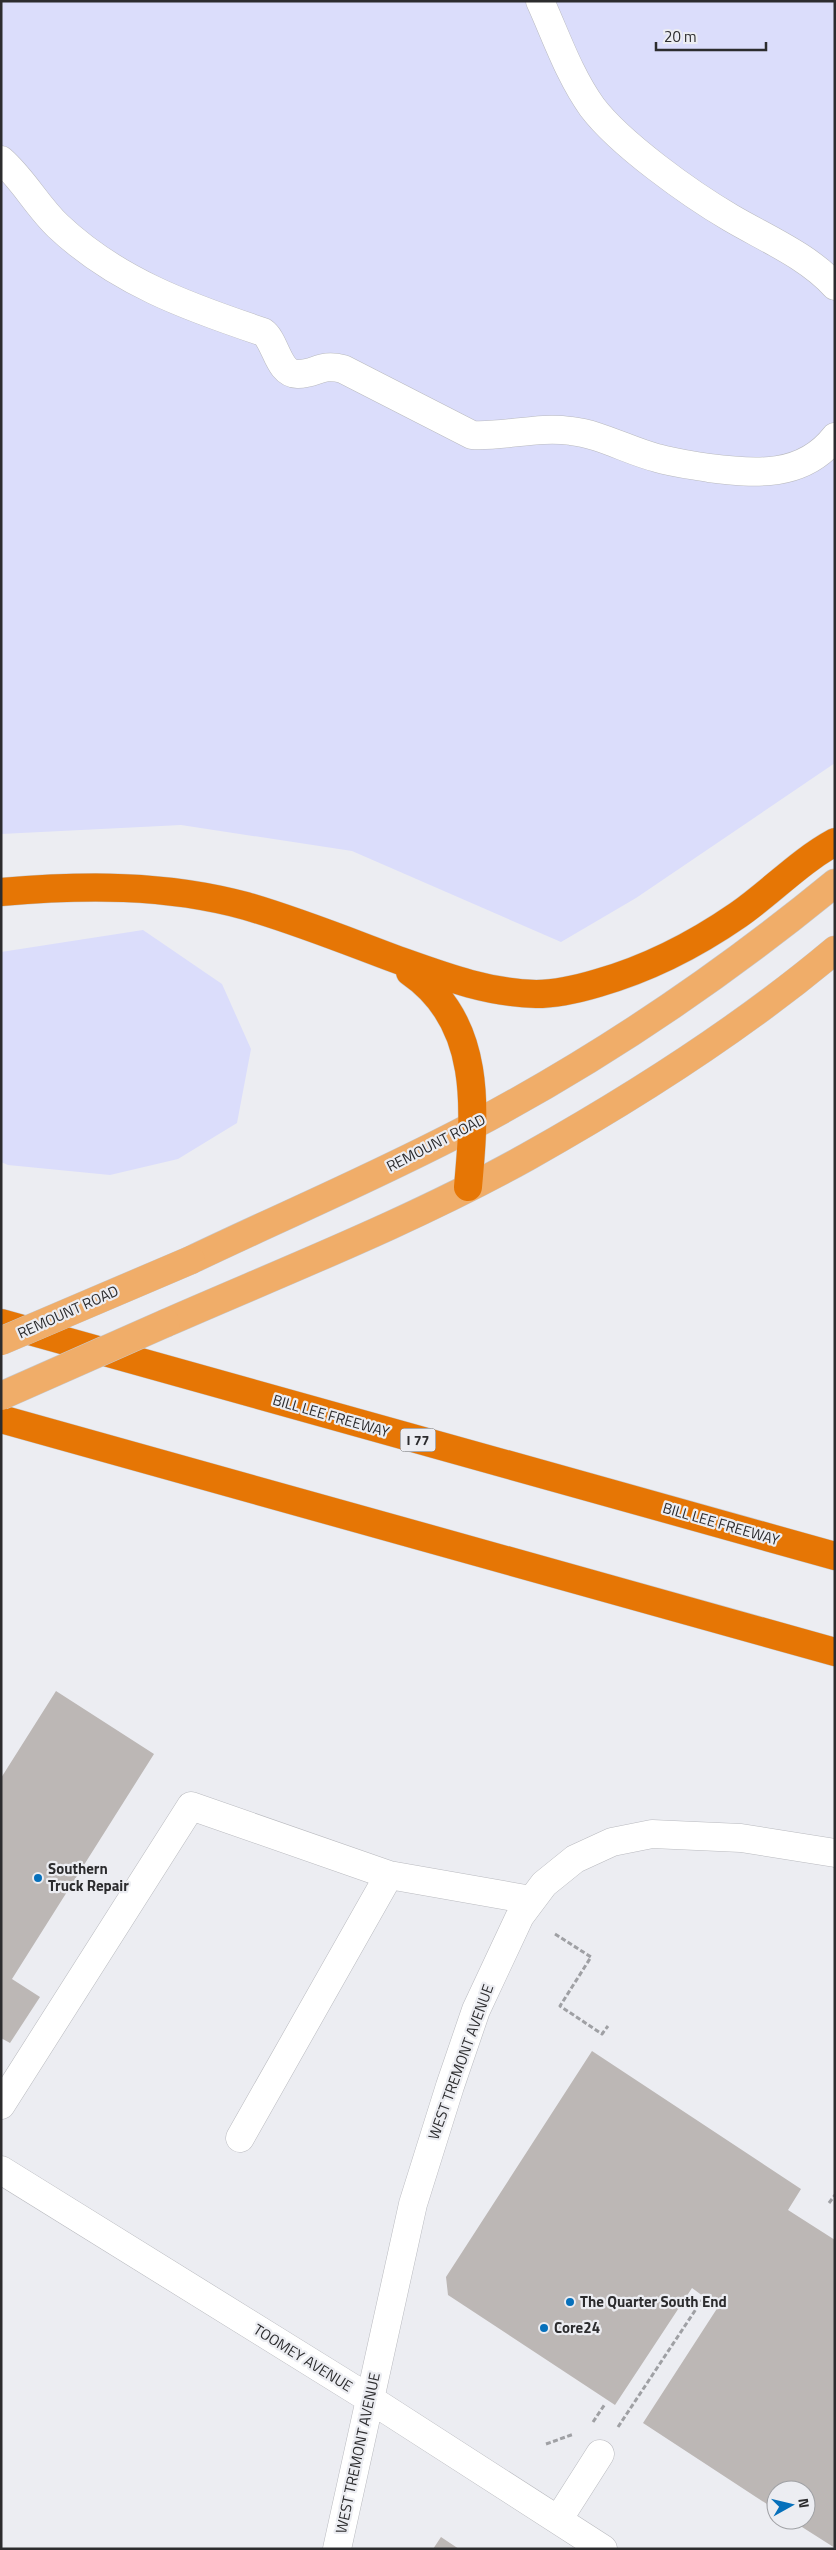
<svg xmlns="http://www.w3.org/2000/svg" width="836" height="2550" font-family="'Titillium Web',sans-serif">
  <rect width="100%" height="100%" fill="#ecedf2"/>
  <path fill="#dbddfb" d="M1,1H835V763L636,898L561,942L352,851L181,825L1,834Z
    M143,930L222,984L251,1049L237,1123L178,1159L110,1175L8,1165L1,1162V952Z"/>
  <path fill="#bcb7b5" d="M56,1691L154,1754L12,1979L40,1997L10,2043L1,2038V1778Z
    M592,2051L801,2189L788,2210L835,2240V2548L791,2520H806V2490H776V2510L643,2423L718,2307L692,2288L615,2405L448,2295L446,2277Z
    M441,2537L459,2549H433Z"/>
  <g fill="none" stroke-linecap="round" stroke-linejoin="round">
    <g stroke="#b9babf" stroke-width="29">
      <path id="minor" d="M540,1C556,36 569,75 592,107C620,144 690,194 731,218C765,238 808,256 835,286
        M1,160C23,179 37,206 58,226C116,281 188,307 263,332C276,341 278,375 298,374C317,374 320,363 343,369L472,435C505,437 538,426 571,431C600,434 629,451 657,458C674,463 692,465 709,468C755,474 803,478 835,437
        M1,2105L191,1806L389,1875L531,1900
        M240,2138L389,1875
        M1,2170L370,2399L603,2549
        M558,2520L600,2454
        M337,2549L413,2204L450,2086L476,2010L520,1916L544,1884L575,1859L612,1842L652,1834L741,1838L835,1853"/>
    </g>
    <g stroke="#c8c8c9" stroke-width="29">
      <path id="major" d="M191,1260C285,1215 382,1174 474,1125C602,1057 723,975 835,883
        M166,1323C287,1270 412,1221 527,1157C634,1097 741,1029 835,950"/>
    </g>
    <g stroke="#c8c8c9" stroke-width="29">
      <path id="highway" d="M1,892C84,885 165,884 246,906C298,921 347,941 398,960C443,976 488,993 536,994C557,994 578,989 598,983C647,969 696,944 738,915C771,892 800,861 835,842
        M410,972C483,1022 475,1110 468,1187
        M1,1323L835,1556
        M1,1419L835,1652"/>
    </g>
    <path stroke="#9fa0a4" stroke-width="3" stroke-dasharray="5 2.5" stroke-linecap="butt" d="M555,1934L591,1957L560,2006L602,2034L608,2026
      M829,2203L835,2195
      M593,2422L605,2404
      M618,2427L704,2297
      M546,2444L574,2434"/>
    <use href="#minor" stroke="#fff" stroke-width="28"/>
    <use href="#major" stroke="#f0ad69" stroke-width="28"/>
    <use href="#highway" stroke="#e67605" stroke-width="28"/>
    <g stroke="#c8c8c9" stroke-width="29" stroke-linecap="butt">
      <path id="major-bridge" d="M1,1341L191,1260
        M1,1396L166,1323"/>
    </g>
    <use href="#major-bridge" stroke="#f0ad69" stroke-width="28"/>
  </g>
  <g fill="#0670bb" stroke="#ecedf2" stroke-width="2">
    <circle cx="38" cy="1878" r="5"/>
    <circle cx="570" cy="2302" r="5"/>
    <circle cx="544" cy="2328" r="5"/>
  </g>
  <g text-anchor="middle" stroke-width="4.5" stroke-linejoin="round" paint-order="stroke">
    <rect fill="#ecedf2" stroke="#666669" stroke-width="1" x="400.5" y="1428.5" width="35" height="23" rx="4"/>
    <g font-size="14" font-weight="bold" fill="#2c2c2e">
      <text x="418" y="1445">I 77</text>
    </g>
    <g font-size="15" fill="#2c2c2e" stroke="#ecedf2">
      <text transform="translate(436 1143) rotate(-27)" y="5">REMOUNT ROAD</text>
      <text transform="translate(68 1312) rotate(-24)" y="5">REMOUNT ROAD</text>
      <text transform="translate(331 1416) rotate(16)" y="5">BILL LEE FREEWAY</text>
      <text transform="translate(721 1524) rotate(16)" y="5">BILL LEE FREEWAY</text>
      <text transform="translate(461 2062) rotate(-70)" y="5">WEST TREMONT AVENUE</text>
      <text transform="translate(303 2358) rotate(32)" y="5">TOOMEY AVENUE</text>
      <text transform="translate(358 2453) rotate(-78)" y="5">WEST TREMONT AVENUE</text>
    </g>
    <g font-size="15" font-weight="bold" fill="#2c2c2e" stroke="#ecedf2" text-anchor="start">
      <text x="48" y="1874">Southern<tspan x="48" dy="17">Truck Repair</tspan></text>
      <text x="580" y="2307">The Quarter South End</text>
      <text x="554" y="2333">Core24</text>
    </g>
  </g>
  <rect width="836" height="2550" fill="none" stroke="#2c2c2e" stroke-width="5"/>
  <g transform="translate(791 2505) rotate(82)"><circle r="24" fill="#ecedf2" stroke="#9fa0a4"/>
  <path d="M0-4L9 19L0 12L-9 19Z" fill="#0670bb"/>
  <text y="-8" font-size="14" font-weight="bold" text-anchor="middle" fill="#2c2c2e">N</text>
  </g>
  <path d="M656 42v8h110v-8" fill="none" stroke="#2c2c2e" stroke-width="2.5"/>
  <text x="664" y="42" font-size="15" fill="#2c2c2e" stroke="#ecedf2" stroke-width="4" paint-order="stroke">20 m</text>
</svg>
